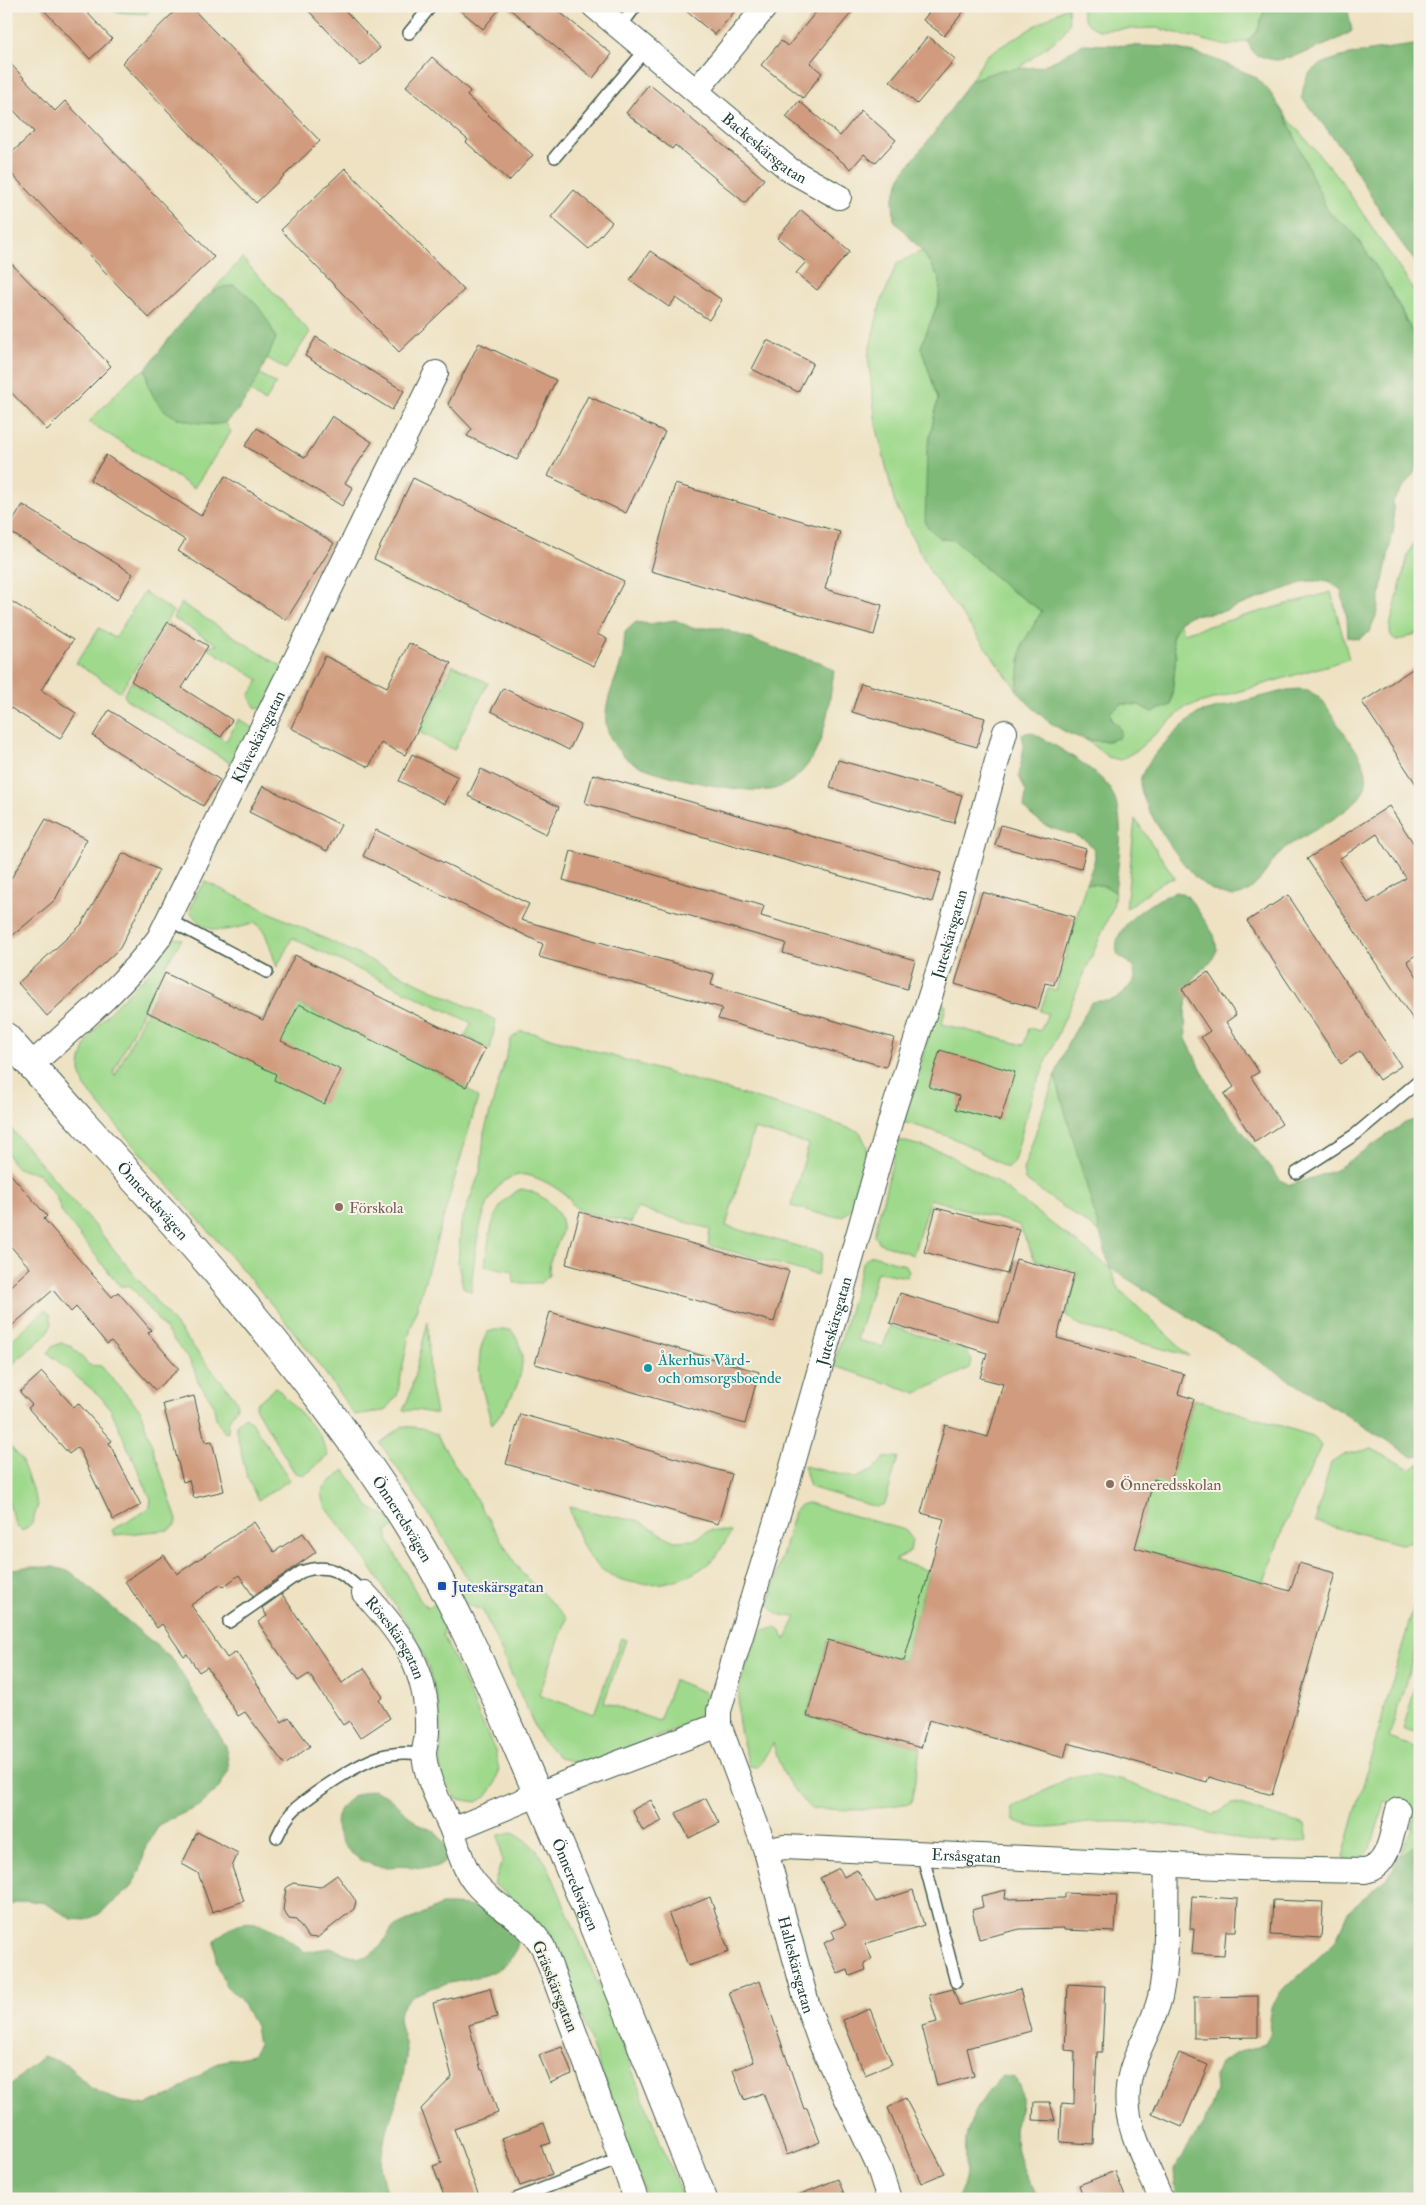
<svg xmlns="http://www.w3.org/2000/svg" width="1426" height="2205" font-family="'IM FELL Double Pica',serif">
  <rect width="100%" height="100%" fill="#f7f3e8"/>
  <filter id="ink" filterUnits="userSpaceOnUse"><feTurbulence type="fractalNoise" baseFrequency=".02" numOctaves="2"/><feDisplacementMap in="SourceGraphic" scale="10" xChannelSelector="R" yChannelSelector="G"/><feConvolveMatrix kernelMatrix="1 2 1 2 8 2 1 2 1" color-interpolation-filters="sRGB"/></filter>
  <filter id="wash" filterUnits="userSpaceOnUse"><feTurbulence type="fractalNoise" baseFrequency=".0096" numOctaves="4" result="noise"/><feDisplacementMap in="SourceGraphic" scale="20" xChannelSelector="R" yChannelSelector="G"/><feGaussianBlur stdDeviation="1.12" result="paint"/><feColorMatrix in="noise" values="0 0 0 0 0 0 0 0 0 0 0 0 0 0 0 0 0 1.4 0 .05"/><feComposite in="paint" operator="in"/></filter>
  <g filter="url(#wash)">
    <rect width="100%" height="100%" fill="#eee2c3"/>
    <path fill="#9fd98c" stroke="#5f8b60" d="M109,6H154L146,14L115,12Z
      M1068,6L1069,24L1062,35L1018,69L1001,70L971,80L987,55Z
      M1081,6H1266L1257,32L1247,41L1227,46L1157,28L1099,30C1086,25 1083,19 1081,6Z
      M1285,115L1339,178L1420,299V350L1399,305L1380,272L1351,230L1328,212Z
      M922,251L940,279L939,300L921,347L938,399L927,450L939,538L954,540L1009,589L1042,611L1022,645L1017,690L931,573L895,504L876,424L868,356L880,305L897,263Z
      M242,258L310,332L286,369L267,358L276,338L211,293Z
      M146,369L148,388L176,418L211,425L225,422L231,432L194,488L89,422L132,377Z
      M259,373L276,384L265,402L249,390Z
      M1420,529V632L1398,641C1390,637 1390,634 1390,626L1408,555Z
      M144,592L173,611L120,692L76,663L99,628L115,638Z
      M1331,592L1349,659L1186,707L1136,751L1120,760L1108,757L1086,740L1109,741L1121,732L1119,726L1112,721L1110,712L1122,704L1139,705L1152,712L1171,705L1176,655L1172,638L1179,622L1183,633Z
      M181,603L284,668L263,709L255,707L249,696L259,680L206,647L218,645L173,618Z
      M453,665L488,683L454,750L419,732Z
      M131,682L226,741L239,719L255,730L237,767L126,699L124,694Z
      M1135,819L1175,878L1162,882L1126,909Z
      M206,882L496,1020L490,1050L465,1036L472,1023L292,938L277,967L265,933L256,923C229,930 207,939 190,911L197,892Z
      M1086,883L1106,886L1115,892L1113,907L1033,1092L1014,1161L1009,1167H1004C967,1142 946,1134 903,1122L938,1006L942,1003L946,1006L942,1024L1024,1045L1029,1028L1040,1031L1048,1014L1040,1011L1048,989L1056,990Z
      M175,938L182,939L161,972L113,1073L115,1076L165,973L262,1020L276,993L466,1087L478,1098L409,1335L397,1396L384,1411L354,1415C277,1297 173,1197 85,1087C83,1081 80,1074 80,1069C82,1028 125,1000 150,971C159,961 164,947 175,938Z
      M521,1031L534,1033L795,1110L860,1132L867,1147L861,1183L855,1205L843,1216H828L791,1206L809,1144L754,1129L726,1226L822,1253L817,1275L708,1245L710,1229L637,1208L631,1223C620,1220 584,1213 576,1208C572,1205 570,1200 567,1196C557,1188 539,1177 526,1175C479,1171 474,1260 471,1292L463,1287L458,1263L461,1223L481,1169L484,1133L511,1039Z
      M1055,1076L1102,1234L1025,1180L1023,1170Z
      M6,1123L98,1230L235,1398C241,1408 233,1411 229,1420C228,1424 228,1429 228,1433L224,1432L216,1418L213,1403L197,1380L196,1372L190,1361L131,1286H120L62,1213L56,1196L38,1173C4,1171 6,1150 6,1123Z
      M898,1140L944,1152L998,1183L1110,1268L1119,1289L1189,1356L1080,1326L1066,1315L1078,1272L1035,1260L1019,1225L930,1199L913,1255L880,1243L874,1235Z
      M521,1189C539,1191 568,1212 561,1234C556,1249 548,1258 549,1275L541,1283H514L513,1271L485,1266C489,1237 491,1202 521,1189Z
      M873,1255L905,1265L909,1271L907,1277L877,1272L857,1340L883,1347L890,1326L966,1350L972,1360L970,1368L917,1393L834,1366L862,1264L868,1257Z
      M45,1310L50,1314L52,1324L46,1335L6,1370V1345Z
      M428,1321L430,1383L436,1414L417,1410L403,1411L410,1394Z
      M495,1330H511C536,1360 514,1399 492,1424C484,1395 470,1360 488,1332Z
      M61,1343L70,1345L89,1365L101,1366L140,1410L177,1520L176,1525L169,1530L114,1535L112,1530C124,1521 139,1517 150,1507L151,1499L111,1410L100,1396L48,1353L52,1347Z
      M276,1387L320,1435L328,1456L305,1475L295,1473L255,1407L257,1403Z
      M1194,1399L1313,1436L1321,1446L1285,1523L1263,1584L1135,1548L1154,1479L1170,1484Z
      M245,1417L251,1421L290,1480L258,1500L247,1477L236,1431L237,1424Z
      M403,1426L421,1428L436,1434L520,1571L567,1618L539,1695L594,1714L621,1638L626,1640L604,1702L659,1721L674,1680L712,1695L704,1710L690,1724L600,1760L575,1762L560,1758L540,1738L483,1611L459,1601L456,1595L472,1586L434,1522L380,1443Z
      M6,1438L10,1446L21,1459L38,1505L32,1523L23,1531L17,1527L6,1496Z
      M1372,1449L1410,1469L1420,1463V1534L1416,1542L1400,1544L1315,1522L1331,1463L1346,1454Z
      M898,1457L885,1504L876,1507L810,1487L804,1466L855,1478L872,1471L884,1458Z
      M345,1470L370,1508L391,1519L396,1526L387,1531L389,1542L420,1600L427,1607L441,1601L445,1610L443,1635L495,1751L499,1770L495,1785L486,1797L477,1802L457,1799L442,1779L440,1766L441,1739L438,1701L428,1667L416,1638L362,1554L325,1506L322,1493L325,1486Z
      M808,1503L905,1530L912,1539L910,1552L895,1560L929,1571L904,1661L828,1640L807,1716L921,1748L911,1803L860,1810L811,1809C789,1787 781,1773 773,1743L761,1763L756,1767L749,1766C746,1752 741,1738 739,1724C734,1691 747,1659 762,1630L776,1628L781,1631L785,1640L796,1617C784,1616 775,1616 769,1604L794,1512L800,1505Z
      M569,1507L625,1519L637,1520L674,1541L694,1540L710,1530L731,1532C726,1540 721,1551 714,1558C684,1589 622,1595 592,1560C580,1546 575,1525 569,1507Z
      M1420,1584V1634L1389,1738L1420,1749V1840L1398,1858L1412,1830L1414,1815L1407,1807L1385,1800L1371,1848L1364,1859L1349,1863L1343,1858L1345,1849Z
      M1420,1671V1733L1403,1729Z
      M1092,1775L1124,1781L1212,1815L1233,1803L1305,1825L1308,1840C1272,1850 1232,1837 1196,1830C1165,1824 1135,1821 1104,1822C1073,1822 1044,1836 1014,1821L1011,1808L1071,1777Z
      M513,1832C531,1842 541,1853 550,1871L600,1989L683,2199H647L556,1945L531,1914L494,1884L502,1861L499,1835Z"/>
    <path fill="#7fb978" stroke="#4f7b56" d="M1266,6H1347L1352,31C1339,41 1294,58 1277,60C1270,60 1261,56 1254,54L1247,41L1257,32Z
      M1083,44L1171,47L1209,57L1256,77L1269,91L1285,115L1328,212L1351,230L1380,272L1415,337L1420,350V458L1414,473L1393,501L1394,527L1376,616L1369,632L1359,639L1348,637L1347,618L1341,590L1329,581H1307L1221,612L1191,615L1179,622L1172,638L1176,655L1171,705L1152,712L1139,705L1122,704L1110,712L1112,721L1119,726L1121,732L1119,738C1080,751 1039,719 1017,690L1022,645L1042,611L1009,589L954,540L939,538L925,524L927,450L938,399L921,347L939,300L940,279L922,251L894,220L893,200L902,174L938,128L971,80L1001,70L1039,67L1056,60Z
      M1420,44V268L1391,229L1344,151L1302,98C1303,87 1305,75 1315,68C1339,52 1390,49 1420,44Z
      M235,286C255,299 267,316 276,338C268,358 244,410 227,421C220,426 209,424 200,423C166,419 150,404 146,369C161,350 200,293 223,287C226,286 231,286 235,286Z
      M675,620L692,628H721L791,654L820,662L834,671C829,702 826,744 805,768C798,777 785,786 774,789C751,796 655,776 634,763C622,757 612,744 608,732C600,707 616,682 622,659C624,650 624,641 625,632L636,622L649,624Z
      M1301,689C1323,694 1327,708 1339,726C1350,743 1372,765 1365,787C1358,811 1306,833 1285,848C1268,862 1259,893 1235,896C1221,897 1204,886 1195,877C1179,860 1140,805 1140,783C1140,764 1183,723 1199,713L1287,690Z
      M1031,732C1051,743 1092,766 1106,784C1129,811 1118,860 1115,892L1105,886L1086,883C1089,875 1094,865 1095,857C1096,836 1062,833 1049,827C1039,822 1031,816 1024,808L1026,792L1019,776L1024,746L1022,734Z
      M1176,892L1187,896L1195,906L1214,935L1217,950L1211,962L1195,976L1188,989L1185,1013L1186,1039L1215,1096L1280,1180L1290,1185L1334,1171L1405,1123L1420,1118V1456L1413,1457L1110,1268L1055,1076L1067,1045L1091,1003C1097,1000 1100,1001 1107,1001C1120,1000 1128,988 1135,979C1135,957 1119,962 1117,952C1111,925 1156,898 1176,892Z
      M25,1567H53L71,1572L173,1660L226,1746L229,1769L219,1788L201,1805L160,1824L146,1846L140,1871L130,1888L99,1914L86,1920L72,1919L45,1903L26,1900L6,1906V1570Z
      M373,1790L388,1797L419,1825L435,1831L446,1846L448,1857C437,1871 427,1868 411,1867C398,1865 385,1869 373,1865C328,1850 320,1799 373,1790Z
      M1420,1840V2199H1176L1174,2170L1205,2121L1216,2091L1215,2076L1220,2064L1236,2053L1253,2049L1264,2044L1270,2033L1269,2019L1271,2007L1285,1989L1335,1942L1349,1910L1389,1877L1398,1858Z
      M441,1905C483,1905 491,1909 518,1942C509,1991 435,1971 404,2004C392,2018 406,2036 406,2051C407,2057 405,2064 404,2070C398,2114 366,2157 390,2199H6V2089L43,2056L66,2064L91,2088L119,2101L146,2105L172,2095L219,2062L252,2055L258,2046L255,2026L240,1999L225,1985L216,1960L215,1940C221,1935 228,1929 234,1926C258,1913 287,1938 304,1952L330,1948L358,1958L369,1956L380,1947L393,1928Z
      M1002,2076L1015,2078C1022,2090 1025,2101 1019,2115C1017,2120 1014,2124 1014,2130C1016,2160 1025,2173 1039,2199H957C971,2173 964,2165 966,2139C968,2119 988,2089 1002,2076Z"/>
    <g id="blocks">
      <path fill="#d09b7e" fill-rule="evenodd" d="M40,6H81L112,39L90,59Z
        M180,6H190L320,141L256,203L122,63Z
        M304,6H341L380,48L361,66Z
        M455,6H502L483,29Z
        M506,6H552L612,54L593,78Z
        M680,6H739L715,35Z
        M821,6H857L810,63L822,73L803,98L761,65L781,41L788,46Z
        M934,6H968L944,36L923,20Z
        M928,36L955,59L917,104L890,81Z
        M432,57L470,91L467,96L533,155L509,181L466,142L468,140L406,86Z
        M6,59L55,111L65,101L214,257L149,318L6,168V158L34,132L6,102Z
        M649,84L764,179L745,203L675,145L672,149L626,113Z
        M799,101L840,136L861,110L896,140L875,163L864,154L851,169L786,117Z
        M345,168L464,290L399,352L281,230Z
        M574,190L612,222L589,249L551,217Z
        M801,210L850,251L817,290L796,273L806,262L777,238Z
        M650,251L722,300L709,320L676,298L669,307L630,280Z
        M6,258L111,366L47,430L6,387Z
        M316,337L404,391L392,410L305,356Z
        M767,340L813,363L798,392L752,369Z
        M479,343L556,380L517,460L467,436L472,429L448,404Z
        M588,396L665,432L626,513L548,476Z
        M332,416L372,442L345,483L353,488L342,506L245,446L257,428L305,458Z
        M106,455L201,516L225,476L334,543L286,620L178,551L185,540L90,480Z
        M413,478L624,581L597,634L607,639L594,666L374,559Z
        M675,484L840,532L825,589L882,605L874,635L651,571Z
        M23,505L133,574L117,600L7,530Z
        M6,598L73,640L41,690L76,713L60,739L6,705Z
        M168,622L208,646L182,688L232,720L221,737L131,681Z
        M409,643L451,663L405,755L381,743L369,767L291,728L325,656L387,687Z
        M1420,664V790L1362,702Z
        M861,683L985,718L977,747L852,712Z
        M503,688L581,725L569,750L491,711Z
        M109,710L220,780L203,806L93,736Z
        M412,754L458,777L445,804L399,781Z
        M838,760L962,795L954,823L830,788Z
        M481,769L559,807L546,834L468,796Z
        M593,774L941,873L932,902L585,803Z
        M263,786L341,825L327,851L249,812Z
        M1389,806L1420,853V952L1407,961L1420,981V1030L1307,859ZM1377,834L1406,878L1368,903L1339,859Z
        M46,819L87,839L55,900L6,941V887Z
        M1001,825L1086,849L1081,869L995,845Z
        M376,830L529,904L521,920L714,974L711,985L894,1038L886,1067L718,1019L722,1008L539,957L543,944L363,856Z
        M571,851L764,906L761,916L915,960L907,989L783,953L786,943L563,880Z
        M123,853L159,870L120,948L47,1016L18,983L81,925Z
        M982,892L1074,917L1054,985L1045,983L1038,1009L955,984Z
        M1288,895L1401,1066L1379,1080L1360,1051L1341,1064L1247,921Z
        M295,955L485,1049L466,1087L299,1004L281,1041L341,1070L324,1104L274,1080L276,1074L147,1012L165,973L263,1020Z
        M1208,972L1236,1015L1226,1022L1259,1072L1251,1077L1282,1124L1255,1142L1224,1094L1234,1087L1201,1037L1210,1031L1182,989Z
        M940,1050L1015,1072L1000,1121L956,1109L959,1096L929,1087Z
        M6,1169L47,1216L44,1219L112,1297L118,1292L151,1330L148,1333L179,1369L155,1390L111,1341L107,1344L76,1307L71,1312L53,1290L6,1331V1290L30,1268L6,1241Z
        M936,1208L1019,1229L1007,1274L924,1252Z
        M580,1212L789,1271L774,1322L566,1264Z
        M1016,1259L1074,1274L1057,1338L1184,1374L1178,1394L1194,1399L1170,1484L1154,1479L1135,1548L1290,1591L1299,1563L1335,1573L1272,1795L1209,1777L1207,1782L1068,1743L1064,1758L929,1720L921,1748L807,1716L828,1640L904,1661L944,1519L921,1513L945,1425L988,1437L1003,1384L980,1378L987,1353L890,1323L900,1293L999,1323Z
        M550,1312L759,1372L745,1424L535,1364Z
        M42,1372L74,1407L78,1403L112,1441L109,1443L141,1505L113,1520L78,1447L69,1454L28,1408L32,1405L20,1392Z
        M194,1396L205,1442L212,1441L224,1491L194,1498L189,1480L183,1482L163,1404Z
        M520,1414L732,1474L718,1524L506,1464Z
        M254,1522L274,1552L303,1533L316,1552L253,1596L239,1575L223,1587L221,1584L191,1605L227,1658L236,1652L282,1722L289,1717L310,1746L285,1765L245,1712L238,1716L207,1667L199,1672L187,1654L184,1656L162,1624L157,1628L125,1581L164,1555L177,1574Z
        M282,1594L342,1683L364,1668L383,1697L379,1700L390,1718L360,1738L349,1721L343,1725L309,1674L298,1681L258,1622L267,1616L262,1608Z
        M706,1798L719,1823L689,1838L676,1813Z
        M651,1800L662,1821L643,1831L632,1810Z
        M197,1832L238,1853L232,1867L244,1901L212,1912L198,1873L182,1864Z
        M839,1868L844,1877L857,1870L876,1902L913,1890L924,1925L865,1944L872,1959L864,1963L866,1970L850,1976L848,1970L838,1974L824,1943L835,1938L832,1931L846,1925L820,1878Z
        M337,1875L356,1901L354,1909L317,1938L308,1937L296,1920L289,1919L283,1910L286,1888L293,1883L320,1887Z
        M1006,1890L1005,1899L1065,1898V1893L1117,1895L1115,1932L1064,1930V1928L1020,1929L979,1939L972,1910L983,1907L981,1896Z
        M1192,1896L1238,1899L1236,1931H1226L1224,1955L1192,1953L1194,1929H1190Z
        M710,1897L729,1952L688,1966L669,1914Z
        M1273,1900L1323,1902L1321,1938L1271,1935Z
        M760,1981L804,2109L807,2108L820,2142L787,2155L763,2093L744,2100L733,2070L754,2062L729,1992Z
        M1068,1984L1105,1986L1102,2052H1097L1093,2144L1060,2142L1062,2103L1074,2104L1075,2051L1065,2050Z
        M490,1988L497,2017L469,2025L481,2070H483L498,2113L454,2129L480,2199H445L433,2166L442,2163L421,2109L452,2077L433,2003Z
        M953,1989L959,2005L1020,1989L1031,2031L967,2048L974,2076L937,2086L922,2026L937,2022L929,1995Z
        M1258,1996V2037L1194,2038V1997Z
        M870,2009L892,2064L865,2075L843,2020Z
        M562,2047L572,2074L550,2083L539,2055Z
        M1179,2053L1208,2065L1182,2127L1152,2114Z
        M905,2098L945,2173L921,2183L888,2108Z
        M1034,2102H1050L1055,2121L1033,2120Z
        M544,2123L551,2143L541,2146L552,2175L520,2186L502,2138Z
        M1115,2171L1126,2199H1084L1079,2185Z
        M838,2179L846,2199H791V2198Z"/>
    </g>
  </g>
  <g filter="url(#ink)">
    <use href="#blocks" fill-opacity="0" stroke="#3e5649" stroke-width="1"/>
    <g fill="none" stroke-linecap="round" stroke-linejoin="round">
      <g stroke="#3e5649" stroke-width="14">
        <path id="lane" d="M620,27L636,6
          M409,33L431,6
          M555,157L647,48
          M169,920L267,972
          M1296,1173L1356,1134L1420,1080
          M229,1622L301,1572C330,1562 343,1573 364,1593
          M277,1837C282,1826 287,1816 296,1808C315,1792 358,1763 382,1756C396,1752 410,1753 424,1754
          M922,1853L956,1982
          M516,2199L622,2158"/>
      </g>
      <g stroke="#3e5649" stroke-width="26">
        <g id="street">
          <path id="s1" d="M594,6L790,170L839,197"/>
          <path d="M697,90L766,6"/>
          <path id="s2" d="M31,1065C76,1025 123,987 159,938L436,373"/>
          <path id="s3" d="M364,1593C403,1635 429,1671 427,1731C427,1739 424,1747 424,1754C426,1780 442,1807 452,1830"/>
          <path id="s4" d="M719,1725L766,1851L808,2007L821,2044L878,2165L889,2199"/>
          <path id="s5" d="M766,1851L784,1847L1263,1869L1365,1871C1390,1866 1392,1831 1398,1810"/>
          <path id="s6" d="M636,2199L543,1947C526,1918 495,1908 475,1883C463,1868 458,1848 452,1830L563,1784L719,1725V1711L734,1659L786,1488L893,1112L943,956L1005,732"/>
          <path d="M1161,2199C1151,2174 1130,2134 1128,2109C1123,2064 1150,2038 1160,1997C1169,1954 1165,1907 1167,1864"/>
        </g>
      </g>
      <g stroke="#3e5649" stroke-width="30">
        <g id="secondary">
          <path id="s7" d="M6,1037C143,1191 289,1340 401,1514C450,1591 487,1676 523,1760C587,1905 644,2052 703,2199"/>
        </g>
      </g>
      <use href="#lane" stroke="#fff" stroke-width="11"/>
      <use href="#street" stroke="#fff" stroke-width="24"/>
      <use href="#secondary" stroke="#fff" stroke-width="28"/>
    </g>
  </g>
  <g fill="#8d6e63" stroke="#f7f3e8" stroke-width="2">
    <circle cx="339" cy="1207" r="5"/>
    <circle cx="1110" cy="1484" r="5"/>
  </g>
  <circle fill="#0f9aa8" stroke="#f7f3e8" stroke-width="2" cx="648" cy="1368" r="5"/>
  <rect fill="#1a4fb4" stroke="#f7f3e8" stroke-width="2" x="437" y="1581" width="10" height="10" rx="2.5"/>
  <g text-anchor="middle" stroke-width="4" stroke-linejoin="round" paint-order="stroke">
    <g font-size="16" fill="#1f3d34" stroke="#f7f3e8">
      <text dy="6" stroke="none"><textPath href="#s1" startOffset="222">Backeskärsgatan</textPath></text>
      <text dy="6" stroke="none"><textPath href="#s2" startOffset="405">Klåveskärsgatan</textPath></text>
      <text dy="6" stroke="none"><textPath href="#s6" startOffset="1532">Juteskärsgatan</textPath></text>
      <text dy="6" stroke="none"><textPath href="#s7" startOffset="220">Önneredsvägen</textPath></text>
      <text dy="6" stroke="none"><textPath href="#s6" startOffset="1128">Juteskärsgatan</textPath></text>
      <text dy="6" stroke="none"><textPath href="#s7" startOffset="625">Önneredsvägen</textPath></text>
      <text dy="6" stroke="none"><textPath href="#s3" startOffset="55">Röseskärsgatan</textPath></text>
      <text dy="6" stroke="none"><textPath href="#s5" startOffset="201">Ersåsgatan</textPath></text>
      <text dy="6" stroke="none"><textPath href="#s7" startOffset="1030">Önneredsvägen</textPath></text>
      <text dy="6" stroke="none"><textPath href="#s4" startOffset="252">Halleskärsgatan</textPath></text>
      <text transform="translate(556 1986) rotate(68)" y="6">Grässkärsgatan</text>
    </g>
    <g font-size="16" fill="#785e54" stroke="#f7f3e8" text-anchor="start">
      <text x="349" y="1213">Förskola</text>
      <text x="1120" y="1490">Önneredsskolan</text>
    </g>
    <g font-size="16" fill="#0d838f" stroke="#f7f3e8" text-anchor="start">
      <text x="658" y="1365">Åkerhus Vård-<tspan x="658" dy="18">och omsorgsboende</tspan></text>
    </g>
    <g font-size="16" fill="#164399" stroke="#f7f3e8" text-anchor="start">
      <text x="452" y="1592">Juteskärsgatan</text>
    </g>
  </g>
  <rect width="1426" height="2205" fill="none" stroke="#f7f3e8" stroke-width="25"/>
</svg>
